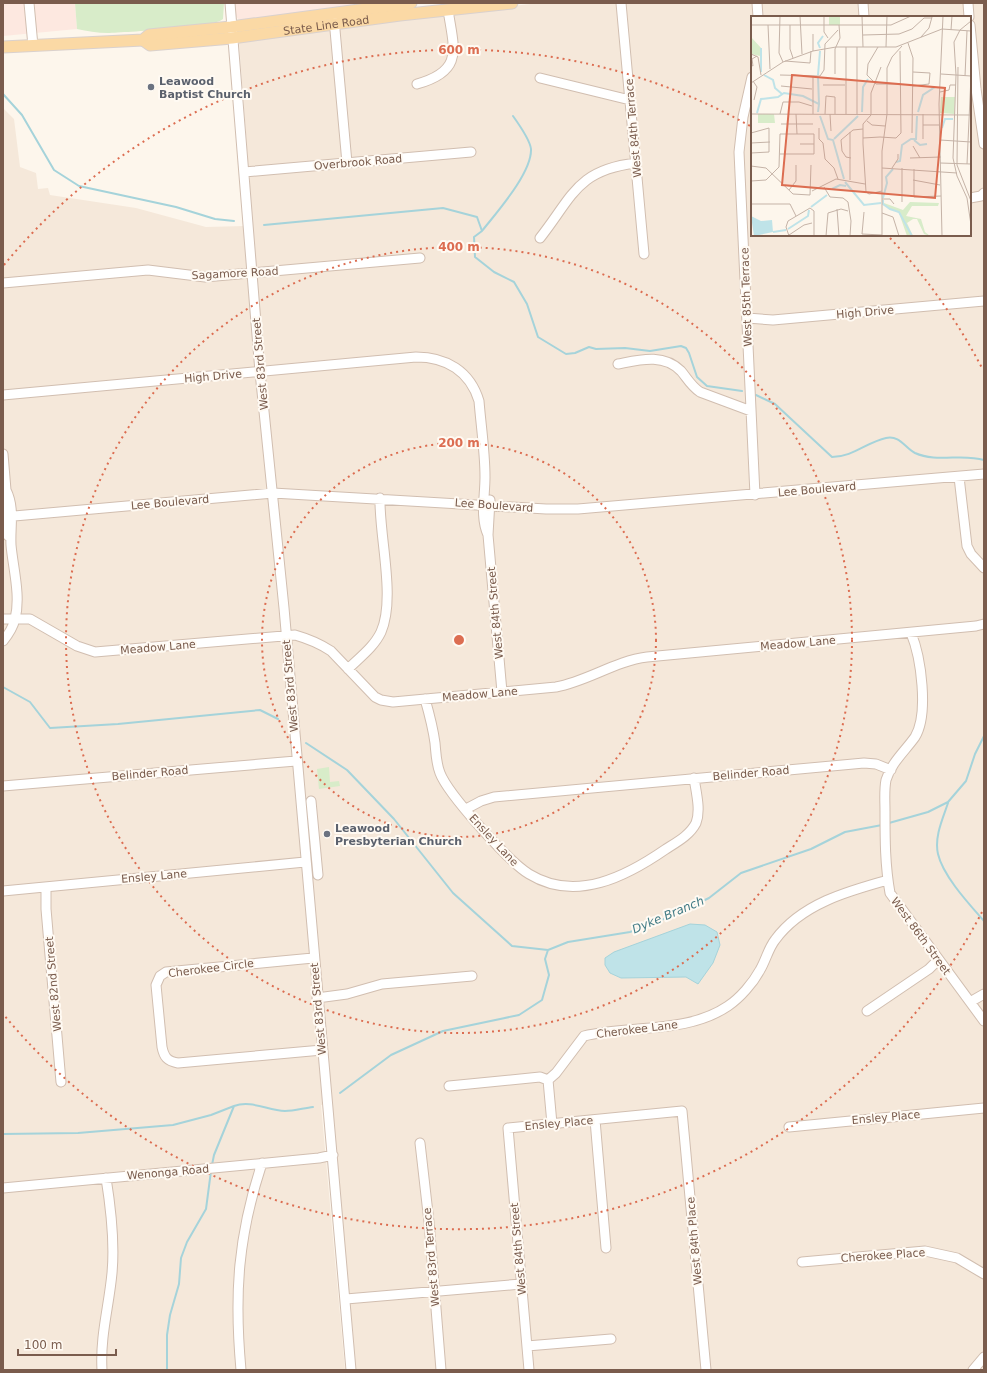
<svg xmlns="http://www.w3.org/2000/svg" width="987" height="1373" font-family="'DejaVu Sans',sans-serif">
  <rect width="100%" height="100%" fill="#fdf6ec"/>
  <path fill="#f5e8da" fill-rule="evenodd" d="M539,3H984V1370H354L331,1104L321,1105L345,1370H3V108L14,119L20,167L36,173L38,189L48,188L50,195L136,208L206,227L244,226L252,317L260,316L239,43L241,41L430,15ZM752,17H970V235H752Z"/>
  <path fill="#fde8e0" d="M3,3H75L77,29L3,36Z
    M233,3H377L242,20L238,19L236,16Z"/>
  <path fill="#d8ecc9" d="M75,3H224L223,19C213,28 126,32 108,33C97,33 87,31 77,29Z
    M329,767L330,782L339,781L340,786L319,789L317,769Z"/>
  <path fill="#bfe3e8" stroke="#a5d3da" d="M690,924L705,925L717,932L720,945L713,963L698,984L686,977L621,978L610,973L605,965V958L614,952Z"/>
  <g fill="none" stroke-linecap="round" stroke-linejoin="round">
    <path stroke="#a5d3da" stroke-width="2" d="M3,94L22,115L54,170L79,186L176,207L215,219L234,221
      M264,225L443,208L477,217L482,231L474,237L475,257L494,272L514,282L527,304L538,337L566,354L575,353L589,347L596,349L625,348L650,351L681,346L686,348L689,353L697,377L707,386L742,391
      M482,231C496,213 532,173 531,149C530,140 518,123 513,116
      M756,395L775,404L832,457C853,457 867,442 886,438C900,435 905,448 915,453C937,463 962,453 984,460
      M3,687L30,702L50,728L118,724L260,710L278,719
      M306,743L347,770L394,819L453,893L512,946L548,950
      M948,803C943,818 934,837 938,854C943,876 969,904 984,921
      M889,823L928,812L948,802L966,781L975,754L984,736
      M340,1093L391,1055L443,1031L519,1015L542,1000L549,975L545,959L548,950L568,942L630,932L674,915L709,898L741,873L811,849L845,832L882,825
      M3,1134L78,1133L173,1125L211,1115L234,1106
      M212,1165L214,1155L234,1106C251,1100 267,1110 285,1111C294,1111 304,1108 313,1107
      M167,1370V1335L170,1315L179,1284L181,1258L187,1242L206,1209L211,1171"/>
    <g stroke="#d1beb0" stroke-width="11">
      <path id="minor" d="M29,3L33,46
        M230,3L260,372L284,608L351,1370
        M621,3L644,254
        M757,3L758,17
        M863,3L864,17
        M968,3L969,17
        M334,19L347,163
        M970,25L976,89L984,144
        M752,77L743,117L739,152L755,495
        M540,78L630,100
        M417,84C464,71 454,49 448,10
        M244,172L471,152
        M970,198L981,196L984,193
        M540,238C573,196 577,170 636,163
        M3,283L148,270L205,277L420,258
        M747,318L773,320L984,301
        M618,364C639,360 663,353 681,371C687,378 691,386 700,392L751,411
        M3,395L416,357C446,357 470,371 479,401C481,426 485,452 485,477C485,497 480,517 488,535
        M3,454L6,490L4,517L8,536
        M959,477L967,546L971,554L984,568
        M490,500L488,535L502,692
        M3,517L273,493L546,509H578L984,474
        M3,619H30L77,646L95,652L295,635C309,639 319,643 331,651L375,697L381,700L393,702L556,687C588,681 615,661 647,657L976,626L984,624
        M911,633C921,657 929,714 915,737C905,751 891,763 886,780C884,790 885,801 885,811C885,839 885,865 890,893L984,1021
        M3,641C8,635 13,627 15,619C21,596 13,568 11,545C10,526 15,508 6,490
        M348,669C359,658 374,647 381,632C396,598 379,536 380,498
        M425,699C429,713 433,728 435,743C436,753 436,763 440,773C448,794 509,862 529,874C576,903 627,876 666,849C677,842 690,835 696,823C701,810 696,792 694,778
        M3,786L296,761
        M311,801L318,875
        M466,809L481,801L494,797L864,763L876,764L891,770
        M46,887V909L61,1082
        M3,891L305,862
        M313,958L166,972L160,976L156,985L162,1047C164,1057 167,1061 178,1063L322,1050
        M317,998L347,994L382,984L472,976
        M970,1002L984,994
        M867,1011L929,969L938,960
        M548,1080L556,1073L584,1036C630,1025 687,1034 728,1006C740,998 753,983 760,970C766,960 768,949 775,940C801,904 848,891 888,880
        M548,1080L552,1124
        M449,1086L540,1077L548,1080
        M595,1120L606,1248
        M789,1127L984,1108
        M420,1143L429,1222L441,1370
        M3,1188L319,1158L333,1155
        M802,1262L925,1251L957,1258L984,1274
        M346,1299L521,1284
        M527,1346L611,1339
        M102,1370C100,1336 109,1306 112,1273C115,1241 111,1209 106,1178
        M241,1370C234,1294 238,1236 262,1163
        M529,1370L508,1128L682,1111L706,1370
        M973,1370L984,1357"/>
    </g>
    <g stroke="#dad1cd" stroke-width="13">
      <g id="major">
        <path id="s1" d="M143,40L150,45L232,38L400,15L512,3"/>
        <path d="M3,47L143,40L149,35L231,27L411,3"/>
      </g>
    </g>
    <use href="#minor" stroke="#fff" stroke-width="9"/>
    <use href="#major" stroke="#fbd9a5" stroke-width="11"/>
  </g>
  <g fill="none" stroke="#dc6d51" stroke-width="2" stroke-dasharray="2 4">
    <circle cx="459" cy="640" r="197"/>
    <circle cx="459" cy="640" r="393"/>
    <path d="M982 912A590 590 0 0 1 4 1015M4 265A590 590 0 0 1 750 126M890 238A590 590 0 0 1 982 368"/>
  </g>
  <g fill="#6b7280" stroke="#fffaf3" stroke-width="1.5">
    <circle cx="151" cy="87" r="4"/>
    <circle cx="327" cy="834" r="4"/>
  </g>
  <g text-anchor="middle" stroke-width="4" stroke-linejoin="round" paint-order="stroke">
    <g font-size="11" fill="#7a5c4d" stroke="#fffaf3">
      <text dy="4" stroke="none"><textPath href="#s1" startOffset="186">State Line Road</textPath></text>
      <text transform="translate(633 128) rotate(-95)" y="4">West 84th Terrace</text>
      <text transform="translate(358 162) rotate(-5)" y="4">Overbrook Road</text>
      <text transform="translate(235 273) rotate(-3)" y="4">Sagamore Road</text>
      <text transform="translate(746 297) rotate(-92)" y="4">West 85th Terrace</text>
      <text transform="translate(865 312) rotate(-5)" y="4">High Drive</text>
      <text transform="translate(260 364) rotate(-95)" y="4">West 83rd Street</text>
      <text transform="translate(213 376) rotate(-5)" y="4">High Drive</text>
      <text transform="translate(817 489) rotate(-5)" y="4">Lee Boulevard</text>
      <text transform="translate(170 502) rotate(-5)" y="4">Lee Boulevard</text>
      <text transform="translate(494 505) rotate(4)" y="4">Lee Boulevard</text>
      <text transform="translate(495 613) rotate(-95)" y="4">West 84th Street</text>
      <text transform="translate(798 643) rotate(-5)" y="4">Meadow Lane</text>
      <text transform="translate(158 647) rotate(-5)" y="4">Meadow Lane</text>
      <text transform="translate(290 686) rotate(-95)" y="4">West 83rd Street</text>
      <text transform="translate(480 694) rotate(-5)" y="4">Meadow Lane</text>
      <text transform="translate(150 773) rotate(-5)" y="4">Belinder Road</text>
      <text transform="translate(751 773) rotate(-5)" y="4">Belinder Road</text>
      <text transform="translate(494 840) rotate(47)" y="4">Ensley Lane</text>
      <text transform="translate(154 876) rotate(-5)" y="4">Ensley Lane</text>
      <text transform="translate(921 936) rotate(54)" y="4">West 86th Street</text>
      <text transform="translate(211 968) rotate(-7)" y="4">Cherokee Circle</text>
      <text transform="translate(53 984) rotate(-95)" y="4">West 82nd Street</text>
      <text transform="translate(318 1009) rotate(-95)" y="4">West 83rd Street</text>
      <text transform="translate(637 1029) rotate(-7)" y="4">Cherokee Lane</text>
      <text transform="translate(886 1117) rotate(-5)" y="4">Ensley Place</text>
      <text transform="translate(559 1123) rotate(-5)" y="4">Ensley Place</text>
      <text transform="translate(168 1172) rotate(-5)" y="4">Wenonga Road</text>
      <text transform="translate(694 1241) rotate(-95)" y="4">West 84th Place</text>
      <text transform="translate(518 1249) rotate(-95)" y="4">West 84th Street</text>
      <text transform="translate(883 1255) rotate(-4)" y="4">Cherokee Place</text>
      <text transform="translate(431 1257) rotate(-95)" y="4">West 83rd Terrace</text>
    </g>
    <g font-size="11" font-weight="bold" fill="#5b616d" stroke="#fffaf3" text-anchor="start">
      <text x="159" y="85">Leawood<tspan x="159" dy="13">Baptist Church</tspan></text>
      <text x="335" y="832">Leawood<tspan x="335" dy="13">Presbyterian Church</tspan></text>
    </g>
    <g font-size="12" font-style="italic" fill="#437c86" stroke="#fffaf3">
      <text transform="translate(668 915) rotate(-23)" y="4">Dyke Branch</text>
    </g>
  </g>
  <g transform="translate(751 16)">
    <rect width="220" height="220" fill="#fdf6ec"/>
    <path d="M78,0H89V9H78ZM0,21L11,33V57L9,40L0,38ZM190,81H204L203,98L189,97ZM7,98H23L24,107H7ZM159,186L188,187L187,190H161L155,200L170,203L174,216L179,220L173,218L166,203H162L156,207L162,220H156L148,197L132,189L133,187L152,194Z" fill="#d8ecc9"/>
    <path d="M0,200L10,205L21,204L22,216L3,220Z" fill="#bfe3e8"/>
    <path fill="none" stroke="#bfe3e8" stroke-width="2" d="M69,32L67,27L72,20M10,56V32M13,59L22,64L24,72L31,78M67,59L69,35M67,61L68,88M111,96L112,71L117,63M167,96L172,79L184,71M6,97L10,83L27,81L33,77L52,80L68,88L67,96M69,100L77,123L82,124L93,163M191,112L194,103H202M83,123L107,100M163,124L169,129L176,128M145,146L149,145L151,129L160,123H165L166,100M94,166L113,189L130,187M81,173L89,169L95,170M132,182L136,167L135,161L142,153M132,184V188L139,193L148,196L161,220M60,191L76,179M37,213L57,200L58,194M22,216L35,214"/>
    <path fill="none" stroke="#c5b3a7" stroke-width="1" d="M29,0L28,37L32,46M49,0L51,38M73,0V16L77,22M111,0L112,31M220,5L209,14L203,26L205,59L202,142L206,160L216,182L220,209M0,9H140L160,0M17,9L19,53M39,9V33L42,42M200,14L201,0M62,18V35M112,19L148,18L161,13L173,2H181M170,21L178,12L181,1M157,27L162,42L161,117M135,31L136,0M0,38L7,41L10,59M34,45L59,47L60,35M0,49L2,50L1,43L6,40M130,51L120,77V99L112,108V128L115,176L118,178L131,175M207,51L206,149L220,185M162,56L179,57M84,58V33L89,22L88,9M190,58L220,60M29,59L69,60L73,54L74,28L87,14M62,60V98M214,60L216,15M2,65L6,71L3,84M0,67L32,46L62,35L85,31H145L191,13L220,15M125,68L116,59L117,48L127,31M125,68H150M72,69H94M30,70L61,73M162,70L178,68L179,57M189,76L198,74L199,69H205M0,98L220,99M29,98L32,86H48L61,90M45,98L46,118M74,98L75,80L84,81V98M79,98L80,115M95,98V31M106,98V31M172,98V123M116,105L121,109L134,110M30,108H62M172,109H188M68,112V123L72,127L74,143L83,152L87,163M99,116V164M0,117L18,112V136M129,121L145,122L150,117L149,35M112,122L129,121M189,124L220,126M0,127L19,126M49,128H63M162,130L169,142M0,137L18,136M100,142L95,141L91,135L90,124L102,114L112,113M159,142L190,141M189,147L220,148M216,148L220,60M0,150L15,152L42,178L59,179L60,149M131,152L206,157M141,152L147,143V138M163,153V181L190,180M162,164L189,169M0,165L15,164L28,151L29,118H63V138H29M73,171L79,181L92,182L97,186L100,205L99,220M38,174L45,165V149M61,175L85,163L114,168M131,183H139L143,188M151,186V152M0,188H39L45,200M86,193L88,220M113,196L111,218L131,219M131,197L142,201L148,220M38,219L53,209L61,207M38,220L35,211L37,205L59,192L63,195V220M75,220L77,197L90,193L97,195M131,220V135L136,98V52L141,41L151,30M191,220L188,88L192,0"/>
    <path fill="#dc6d51" fill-opacity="0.15" stroke="#dc6d51" stroke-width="2" d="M41,59L194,72L184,182L31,169Z"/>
    <rect width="220" height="220" fill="none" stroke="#7a5c4d" stroke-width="2"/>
  </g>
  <circle cx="459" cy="640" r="6" fill="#dc6d51" stroke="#fffaf3" stroke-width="2"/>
  <g font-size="12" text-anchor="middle" font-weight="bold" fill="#dc6d51" stroke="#fffaf3" stroke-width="4" stroke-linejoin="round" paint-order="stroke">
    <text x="459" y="54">600 m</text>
    <text x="459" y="251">400 m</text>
    <text x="459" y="447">200 m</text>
  </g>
  <rect width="987" height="1373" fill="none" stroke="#7a5c4d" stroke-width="8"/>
  <path d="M18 1349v6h98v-6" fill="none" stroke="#7a5c4d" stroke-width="2"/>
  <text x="24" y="1349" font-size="12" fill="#7a5c4d" stroke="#fffaf3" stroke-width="3" paint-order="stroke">100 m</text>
</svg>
